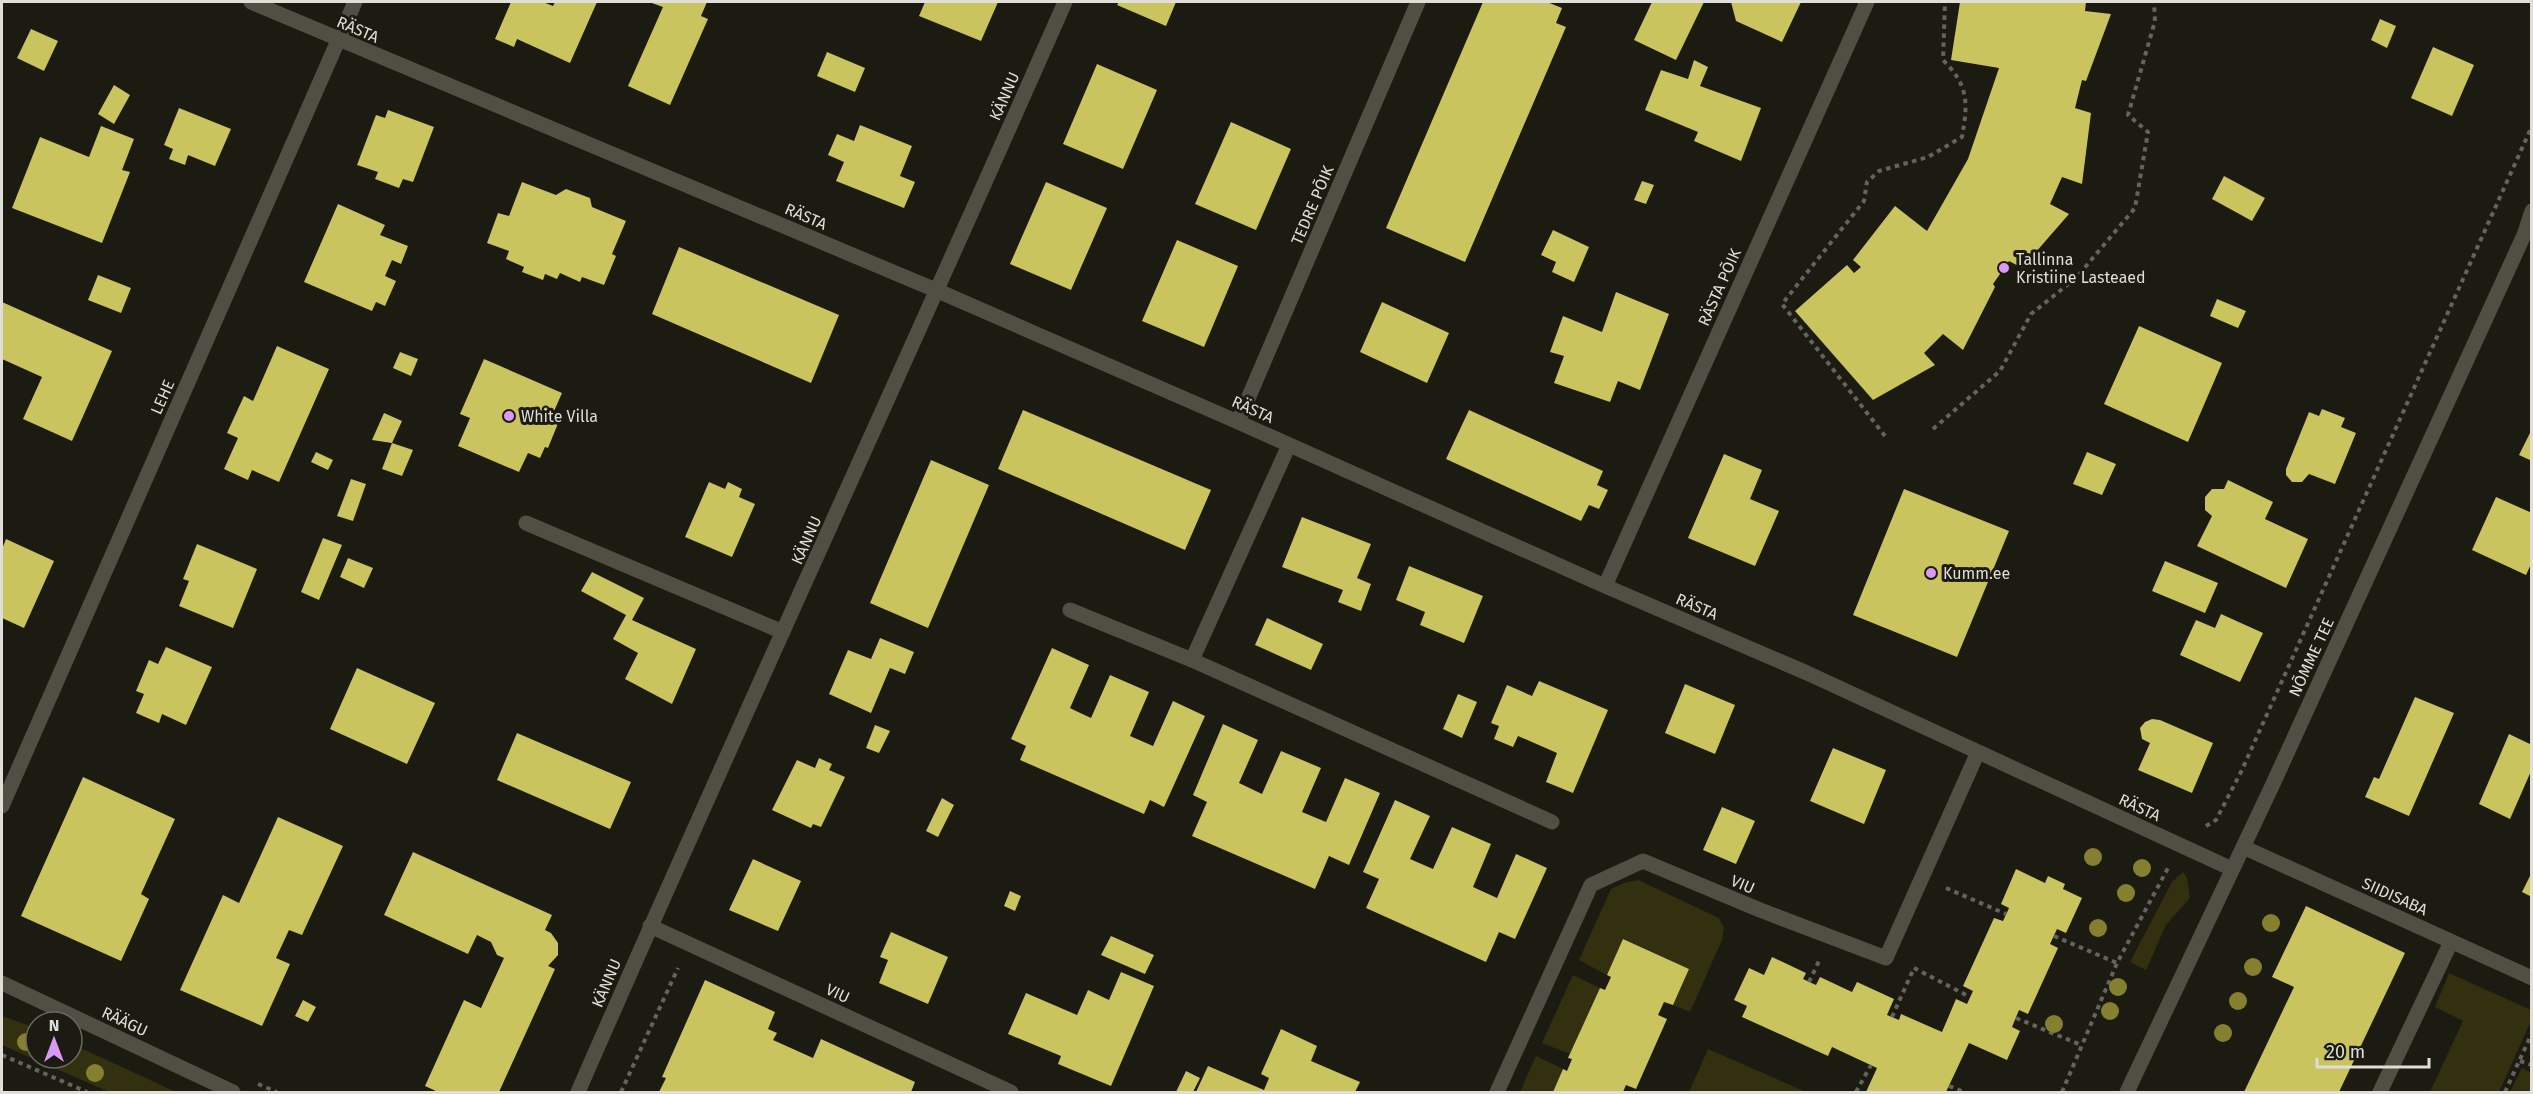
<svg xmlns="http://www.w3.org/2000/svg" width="2533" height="1094" font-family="'Fira Sans',sans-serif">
  <rect width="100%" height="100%" fill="#1c1b11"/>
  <path fill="#32300e" d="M2183,872L2187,878L2190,898L2166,925L2146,970L2130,962L2172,882Z
    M1638,880L1719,918L1724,928L1722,940L1690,1012L1673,1005L1689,969L1624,939L1607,975L1579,960L1611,889L1624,883Z
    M2449,973L2531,1010V1021L2499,1092H2430L2463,1021L2435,1007Z
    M1573,975L1600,988L1570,1054L1542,1043Z
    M2,1016L36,1028V1058H72V1044L176,1092H109L2,1045Z
    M1708,1049L1806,1092H1689Z
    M1536,1056L1563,1069L1553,1092H1520Z
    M2522,1068L2531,1073V1092H2510Z"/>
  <path fill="#c9c45d" d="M511,2H543L553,6L555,2H597L570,63L517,39L514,47L495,39Z
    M649,2H707L701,16L708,19L670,105L628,86L663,7Z
    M925,2H998L981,41L919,16Z
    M1119,2H1176L1166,26L1117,5Z
    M1483,2H1547L1562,8L1556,23L1566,27L1465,262L1386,228Z
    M1652,2H1704L1676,60L1634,40Z
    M1731,2H1801L1782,42L1736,21Z
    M1960,2H2086L2085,11L2111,14L2086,81L2082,80L2075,108L2091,113L2082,184L2062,177L2050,204L2069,214L2022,268L2009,261L1993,284L1995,287L1963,350L1943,334L1924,353L1935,365L1873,400L1795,311L1847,265L1854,273L1861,267L1853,260L1895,206L1927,231L1968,159L1999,68L1951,60Z
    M2380,19L2396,26L2387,48L2371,40Z
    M31,29L58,41L44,71L17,58Z
    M2433,47L2474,65L2452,116L2411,98Z
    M827,52L865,68L855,92L817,76Z
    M1694,60L1708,67L1700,86L1761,108L1741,161L1694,141L1698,132L1645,110L1661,70L1688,79Z
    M1097,64L1157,90L1123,169L1063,144Z
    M114,85L130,95L114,124L98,114Z
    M179,108L231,129L215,166L188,155L185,165L169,159L173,149L164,145Z
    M388,110L434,127L413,182L403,179L399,188L375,179L378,172L357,165L376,115L385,118Z
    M1231,122L1291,149L1256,230L1195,204Z
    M860,125L912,146L900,176L915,182L904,208L836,181L844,162L828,155L837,134L854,141Z
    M101,126L134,139L122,170L130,172L102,243L12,208L40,137L89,157Z
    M2224,176L2265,198L2252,221L2212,199Z
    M1642,181L1654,185L1646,204L1634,200Z
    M522,182L556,195L566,189L590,198L592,207L626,221L612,254L616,256L604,285L582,277L580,282L560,273L557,279L545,274L543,280L522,272L524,267L506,259L509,251L487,243L498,213L509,216Z
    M1046,182L1107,208L1071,290L1010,264Z
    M338,204L385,225L380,235L408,246L401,264L392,260L385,276L396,281L385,306L376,302L372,311L304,282Z
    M1553,230L1589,247L1574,282L1552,272L1556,262L1541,255Z
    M1177,240L1238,266L1204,347L1142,321Z
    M679,247L839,315L811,383L652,314Z
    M98,275L131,288L121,313L88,300Z
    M1616,292L1669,314L1640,390L1618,381L1610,402L1554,383L1564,356L1550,352L1563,316L1602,332Z
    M2217,299L2246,311L2238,328L2210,316Z
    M2,302L112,351L72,441L23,419L42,377L2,359Z
    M1382,302L1449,333L1427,383L1360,352Z
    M2139,326L2222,363L2188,442L2104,404Z
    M277,346L329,369L279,482L252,470L248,480L224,469L238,438L227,433L244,396L253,401Z
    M400,352L418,359L411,376L393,368Z
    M484,359L562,393L551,418L559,421L548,448L545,447L540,458L528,453L519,472L458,446L470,418L460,414Z
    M2322,409L2345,418L2341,427L2356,433L2335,484L2309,474L2302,482H2292L2286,475V469L2309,412L2319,416Z
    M1023,410L1211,490L1185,550L998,469Z
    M1469,410L1603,471L1597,485L1608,490L1599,509L1589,505L1581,521L1446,459Z
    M384,413L402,421L392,443L372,440Z
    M2532,429V461L2519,455Z
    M392,443L413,450L402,476L382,469Z
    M316,452L333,460L328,470L311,462Z
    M2087,452L2116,464L2102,495L2073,484Z
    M1724,454L1762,470L1750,499L1779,511L1755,566L1688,538Z
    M931,460L989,485L928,628L870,603Z
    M351,479L366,484L353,521L337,516Z
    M2228,480L2273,502L2265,519L2308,539L2286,588L2197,546L2212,516L2205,510V497L2212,489H2224Z
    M709,482L725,489L728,482L742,489L739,497L755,504L732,557L685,537Z
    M1904,489L2009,531L1957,657L1853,615Z
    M2496,497L2532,513V562L2526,575L2472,550Z
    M1302,517L1371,544L1357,578L1371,584L1361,611L1338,602L1343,590L1282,567Z
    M323,538L342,545L319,600L301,592Z
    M6,539L54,561L24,628L2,618V549Z
    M197,544L257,569L233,628L179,606L189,581L183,579Z
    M348,558L373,568L364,588L340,577Z
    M2165,561L2218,583L2205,613L2152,591Z
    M1409,566L1483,596L1464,643L1420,625L1425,612L1396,600Z
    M592,572L644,598L632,620L696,649L672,704L625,679L638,653L613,639L626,615L581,591Z
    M2221,614L2263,633L2240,682L2180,655L2196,620L2215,628Z
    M1267,618L1323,644L1311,670L1255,645Z
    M880,638L914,652L905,674L890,668L871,713L829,694L848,650L871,659Z
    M166,647L212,667L186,725L162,714L159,723L136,713L144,694L136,691L149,660L158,664Z
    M1052,648L1089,665L1070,708L1076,711L1091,718L1110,675L1149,692L1130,736L1153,746L1173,701L1205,716L1164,807L1150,800L1144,814L1020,760L1026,746L1011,739Z
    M357,668L435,703L407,764L330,729Z
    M1539,681L1608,710L1573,793L1546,782L1557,753L1518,736L1513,747L1494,739L1499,726L1491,723L1507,685L1532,696Z
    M1685,684L1735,705L1715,754L1665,733Z
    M1458,694L1477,702L1462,738L1443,729Z
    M2415,697L2454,713L2409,816L2365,797L2374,777L2379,779Z
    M2152,719L2160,720L2213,743L2192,793L2138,770L2150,743L2142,739L2140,728L2145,722Z
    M1223,724L1258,740L1239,783L1262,794L1281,751L1321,768L1302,812L1326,822L1345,778L1380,793L1349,865L1329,856L1315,889L1192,836L1207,802L1193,795Z
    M875,725L890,731L879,753L866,748Z
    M517,733L631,782L610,829L497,780Z
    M2509,734L2532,745V769L2510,819L2479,804Z
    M1833,748L1886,770L1864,824L1810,801Z
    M819,758L832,764L829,770L845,777L821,827L813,824L811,828L772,810L797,760L815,768Z
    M83,777L175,819L141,894L149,899L121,961L21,916Z
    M942,798L954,805L938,837L926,831Z
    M1395,800L1430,816L1410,859L1433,869L1452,827L1491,844L1473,887L1497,898L1516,854L1547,868L1515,939L1499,932L1486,962L1366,908L1379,879L1363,872Z
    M1722,807L1755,821L1736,864L1703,850Z
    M278,817L343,846L302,935L289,930L276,958L290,964L262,1026L180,990L223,895L239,903Z
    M413,852L552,915L545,930L551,933L558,943V955L548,966L555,969L499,1092H438L425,1086L464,1000L481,1008L504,958L497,955L491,942L477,935L468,954L384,915Z
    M753,859L801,881L778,931L729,910Z
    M2016,869L2045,883L2048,876L2065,884L2063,889L2082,898L2066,933L2057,929L2050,944L2058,948L2028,1014L2019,1010L2012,1027L2020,1031L2007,1060L1969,1043L1946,1092H1866L1877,1068L1832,1047L1828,1056L1742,1017L1747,1006L1734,1000L1749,968L1764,975L1772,957L1806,973L1803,979L1816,985L1820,977L1852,992L1857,982L1894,999L1887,1015L1899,1020L1901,1014L1942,1032L1956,999L1967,1004L1973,991L1963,986L1994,918L2003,921L2009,908L2001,904Z
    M2532,872V897L2522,892Z
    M1010,891L1021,896L1015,911L1004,906Z
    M2306,906L2405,953L2339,1092H2244L2294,987L2272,977Z
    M891,932L948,957L928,1004L879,983L888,960L880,957Z
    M1111,936L1154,955L1145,974L1101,955Z
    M1623,939L1689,969L1673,1005L1664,1002L1658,1015L1667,1019L1636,1089L1626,1085L1623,1092H1553L1563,1069L1567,1071L1572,1059L1568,1058L1600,988L1605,990L1611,977L1607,975Z
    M1121,972L1154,986L1111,1086L1058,1064L1061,1056L1008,1034L1026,993L1077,1015L1088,990L1109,1000Z
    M705,980L775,1012L768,1029L777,1033L773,1040L813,1058L821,1039L915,1082L911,1092H659L666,1078L662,1077Z
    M303,1000L316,1007L308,1022L295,1016Z
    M1281,1029L1317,1046L1311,1061L1360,1082L1355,1092H1196L1208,1066L1264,1090L1269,1078L1261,1074Z
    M1186,1071L1200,1078L1193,1092H1176Z"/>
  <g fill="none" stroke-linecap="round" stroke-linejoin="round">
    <path stroke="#65645c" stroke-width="4" stroke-dasharray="4.5 4.5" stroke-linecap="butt" d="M1933,429L2000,371L2031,314L2076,278L2135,208L2148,132L2128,115L2155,21L2154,2
      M1885,436L1782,304L1864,201L1867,182L1879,171L1928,157L1962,137C1968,103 1969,86 1943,60L1945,2
      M2206,826L2216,820L2241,772L2532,126
      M1946,888L2006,914
      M2054,936L2117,963
      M1914,968L1970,997
      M1809,982L1819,961
      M1892,1017L1914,968
      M2016,1018L2081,1045
      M2,1055L87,1092
      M2520,1061L2532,1065
      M258,1084L277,1092
      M1949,1086L1964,1092
      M621,1092L678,968
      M1856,1092L1871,1065
      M2062,1092L2117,963L2168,868
      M2505,1092L2532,1033"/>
    <path stroke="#4f4f43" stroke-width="15" d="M251,2L938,291L1238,422L1605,586L1807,673L2232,869
      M1238,422L1418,2
      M1289,445L1192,660L1552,822
      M526,523L783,632
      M1605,586L1867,2
      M1070,610L1192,660
      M2,806L355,2
      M2243,847L2532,978
      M650,926L1011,1092
      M2,983L233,1092
      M578,1092C737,727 905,366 1065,2
      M1497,1092L1591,885L1643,861L1760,910L1886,958L1978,752
      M2127,1092L2272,786L2524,235L2532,211
      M2380,1092L2451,942"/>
  </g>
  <g fill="#84802f">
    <circle cx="2093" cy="857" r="9"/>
    <circle cx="2142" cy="868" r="9"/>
    <circle cx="2126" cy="893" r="9"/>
    <circle cx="2271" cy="923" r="9"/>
    <circle cx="2098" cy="928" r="9"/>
    <circle cx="2253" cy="967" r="9"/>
    <circle cx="2118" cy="987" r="9"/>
    <circle cx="2238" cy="1001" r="9"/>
    <circle cx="2110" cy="1011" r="9"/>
    <circle cx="2054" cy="1024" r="9"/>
    <circle cx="2223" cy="1033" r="9"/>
    <circle cx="26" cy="1042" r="9"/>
    <circle cx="95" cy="1073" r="9"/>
  </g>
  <g fill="#db99f5" stroke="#1c1b11" stroke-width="2">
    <circle cx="2004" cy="268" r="6"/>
    <circle cx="509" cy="416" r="6"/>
    <circle cx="1931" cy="573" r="6"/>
  </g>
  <g text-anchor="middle" stroke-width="6" stroke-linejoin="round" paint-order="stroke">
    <g font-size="16" fill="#dfded8" stroke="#1c1b11">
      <text transform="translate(358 29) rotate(23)" y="6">RÄSTA</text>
      <text transform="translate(1004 96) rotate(-66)" y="6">KÄNNU</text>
      <text transform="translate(1312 205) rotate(-67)" y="6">TEDRE PÕIK</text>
      <text transform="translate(806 216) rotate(23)" y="6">RÄSTA</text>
      <text transform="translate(1719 287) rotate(-66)" y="6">RÄSTA PÕIK</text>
      <text transform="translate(162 397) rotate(-66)" y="6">LEHE</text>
      <text transform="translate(1253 409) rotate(24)" y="6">RÄSTA</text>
      <text transform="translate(806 540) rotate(-66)" y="6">KÄNNU</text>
      <text transform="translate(1697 606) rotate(23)" y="6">RÄSTA</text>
      <text transform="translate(2311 657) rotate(-65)" y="6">NÕMME TEE</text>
      <text transform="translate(2140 807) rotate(25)" y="6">RÄSTA</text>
      <text transform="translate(1743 884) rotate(23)" y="6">VIU</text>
      <text transform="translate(2395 896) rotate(24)" y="6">SIIDISABA</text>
      <text transform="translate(606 983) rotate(-67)" y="6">KÄNNU</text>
      <text transform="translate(838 993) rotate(25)" y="6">VIU</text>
      <text transform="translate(125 1021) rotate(25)" y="6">RÄÄGU</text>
    </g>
    <g font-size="16" fill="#dfded8" stroke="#1c1b11" text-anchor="start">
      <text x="2016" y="265">Tallinna<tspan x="2016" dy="18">Kristiine Lasteaed</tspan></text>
      <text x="521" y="422">White Villa</text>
      <text x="1943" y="579">Kumm.ee</text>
    </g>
  </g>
  <rect width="2533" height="1094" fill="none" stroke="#dfded8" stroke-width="6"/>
  <g transform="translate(54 1040)"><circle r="28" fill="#1c1b11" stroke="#6a6961" stroke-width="1.5"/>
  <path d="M0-4.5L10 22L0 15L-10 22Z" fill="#db99f5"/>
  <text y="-9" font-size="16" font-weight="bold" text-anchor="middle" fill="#dfded8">N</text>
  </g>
  <path d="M2317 1058v9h112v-9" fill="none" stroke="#dfded8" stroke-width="3"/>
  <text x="2326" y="1058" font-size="18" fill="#dfded8" stroke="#1c1b11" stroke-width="4.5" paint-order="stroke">20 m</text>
</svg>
